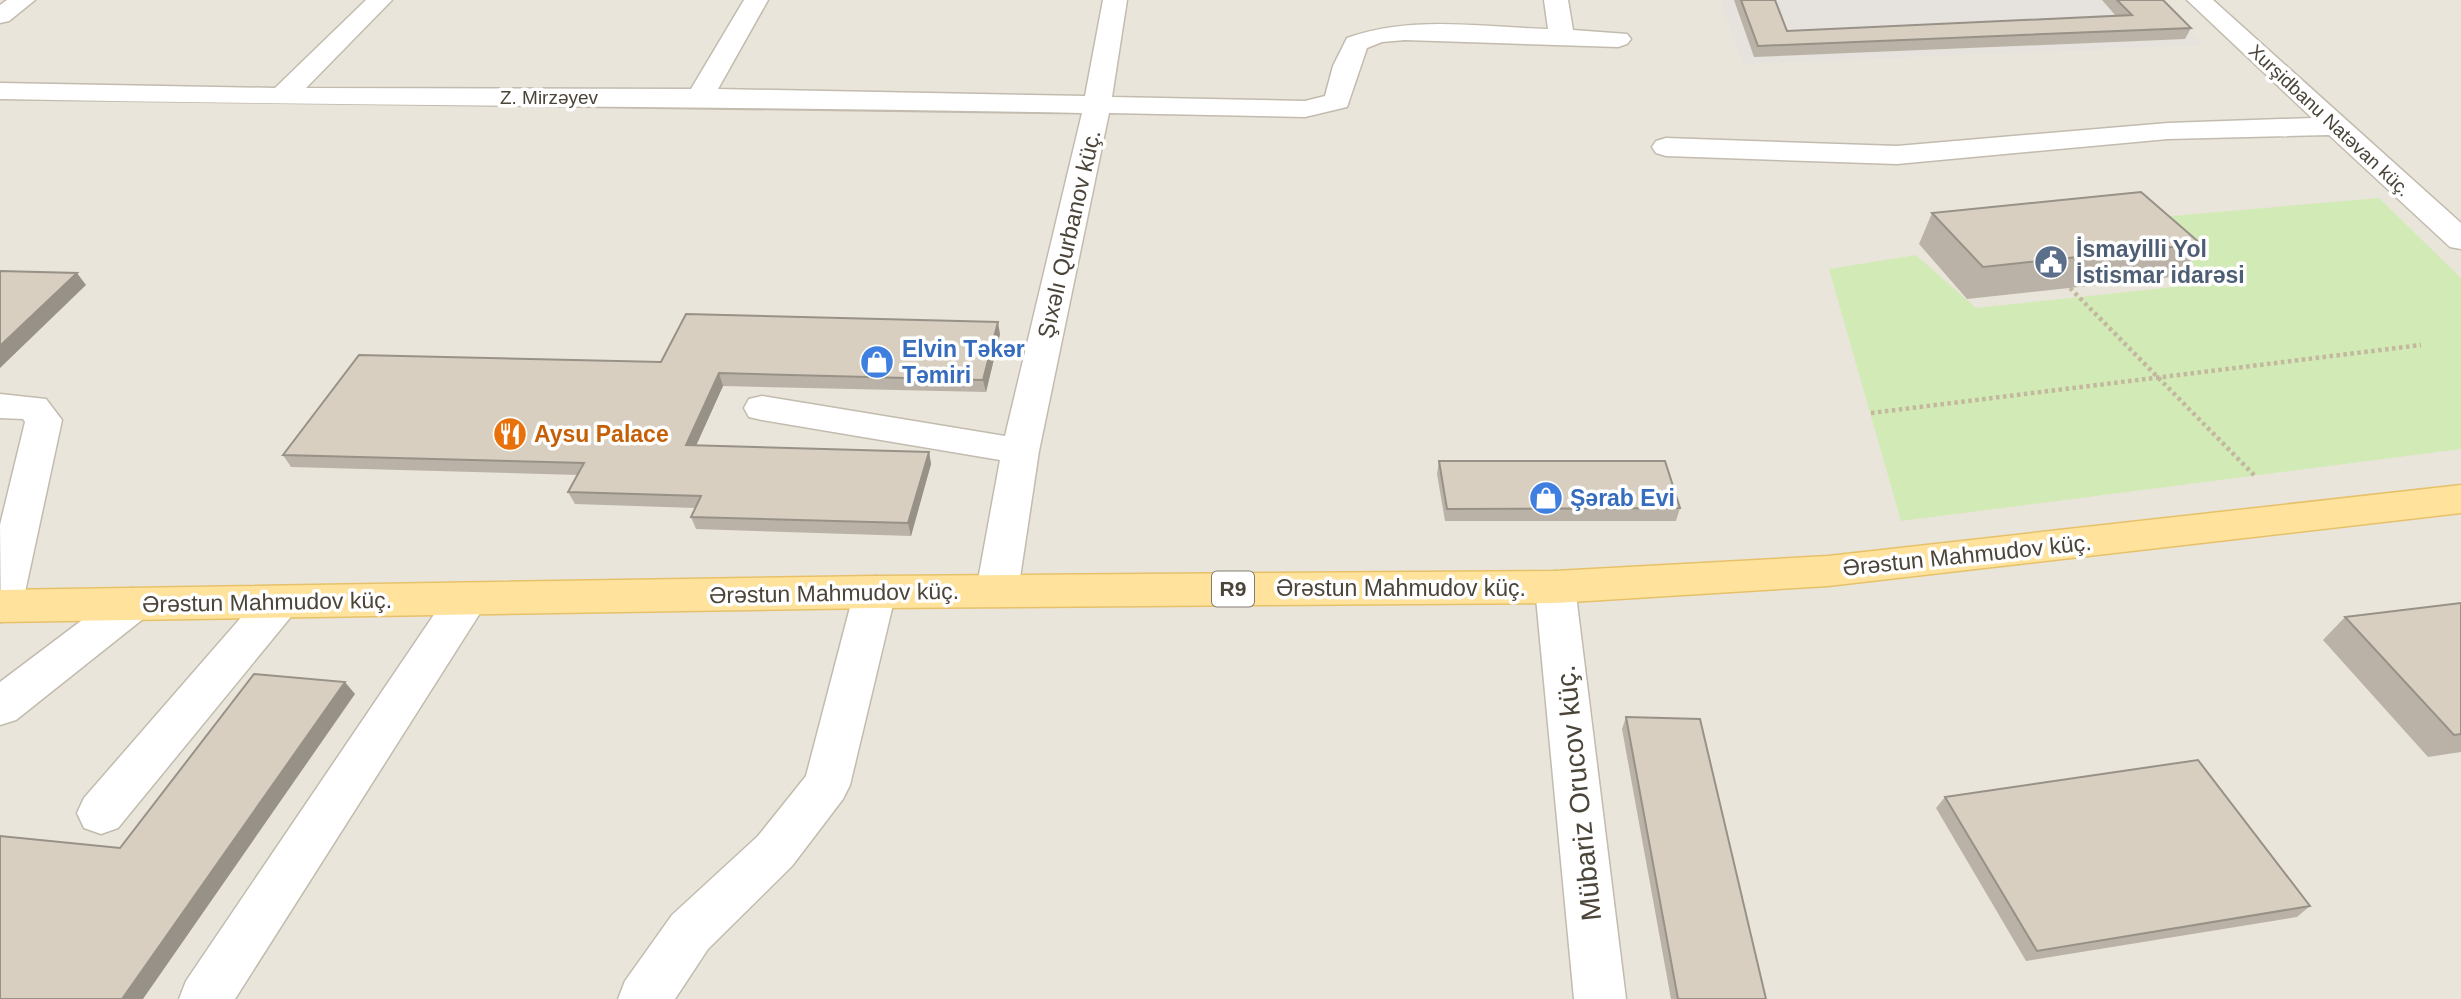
<svg xmlns="http://www.w3.org/2000/svg" width="2461" height="999" font-family="Helvetica,sans-serif">
  <rect width="100%" height="100%" fill="#f6f3ec"/>
  <path fill="#eae5da" d="M0,0H2461V999H0Z"/>
  <path fill="#e6e2dd" d="M1720,0H2157L2204,45L1743,64Z"/>
  <path fill="#d2eab5" d="M2379,198L2461,278V449L1901,521L1829,269L1916,255L1976,308L2212,283L2148,218Z"/>
  <g fill="none" stroke-linecap="round" stroke-linejoin="round">
    <g stroke="#c2bbae" stroke-width="3">
      <path id="minor" d="M7,0H35L9,21L0,23V5Z
        M366,0H392L306,88L691,89L744,0H768L718,89L1085,96L1103,0H1127L1112,97L1305,101L1325,96L1333,66L1347,38C1410,15 1482,27 1548,29L1544,0H1568L1573,30L1627,34L1631,39L1627,44L1618,47L1405,40L1382,42L1367,48L1347,107L1305,117L1109,113L1039,451L1018,591L1012,602L997,607L982,602L976,591L1000,460L762,420L749,417L744,408L749,399L762,396L1005,436L1082,113C721,106 361,106 0,99V83L275,88Z
        M2187,0H2213L2461,223V249L2450,247L2329,135L2168,139L1897,164L1666,156L1656,153L1652,147L1656,141L1666,138L1897,146L2168,123L2312,118Z
        M0,394L46,399L62,420L22,606L16,617L1,622L0,525L25,422L23,419L0,418Z
        M1555,571L1569,576L1575,587L1626,999H1574L1535,587L1541,576Z
        M875,576L890,581L896,592L850,785L843,799L792,866L708,949L675,999H618L625,981L672,915L758,836L806,776L854,592L860,581Z
        M467,583L482,588L488,599L482,610L235,999H179L186,981L452,588Z
        M279,586L294,591L300,602L294,613L118,828L101,834L84,828L77,813L84,798L264,591Z
        M133,588L148,593L154,604L148,615L16,720L0,725V682L118,593Z"/>
    </g>
    <g stroke="#e6c16a" stroke-width="3">
      <path id="major" d="M2461,485V513L1828,586L1555,603L875,608L0,622V590L875,576L1555,571L1828,556Z"/>
    </g>
    <path stroke="#c4b79f" stroke-width="4.5" stroke-dasharray="3.5 3.5" stroke-linecap="butt" d="M2070,288L2255,476
      M1871,413L2421,345"/>
    <use href="#minor" fill="#fff" fill-rule="evenodd"/>
    <use href="#major" fill="#ffe39c" fill-rule="evenodd"/>
  </g>
  <path fill="#bab2a6" d="M1734,0H1775L1787,31L2116,16L2102,0H2163L2191,28L2185,39L1754,57Z
    M1932,213L2201,244L2181,276L1967,299L1919,244Z
    M1000,334L986,392L723,386L696,445L929,452L931,464L911,536L696,529L691,517L695,508L575,504L568,492L578,475L291,467L283,455L661,362Z
    M1439,461L1680,508L1676,521H1445L1437,474Z
    M2461,603V752L2428,757L2323,640L2345,617Z
    M1626,717L1766,999H1671L1622,729Z
    M1945,797L2310,906L2297,917L2026,961L1936,808Z"/>
  <path fill="#979187" d="M77,273L86,285L0,368V346Z
    M998,322L1000,334L986,392L983,380Z
    M719,373L723,386L691,457L686,445Z
    M929,452L931,464L911,536L908,523Z
    M345,682L355,694L143,999H122Z"/>
  <path fill="#d8cfc1" stroke="#979187" stroke-width="2" d="M1741,0H1775L1787,31L2132,15L2117,0H2163L2191,28L1758,46Z
    M2141,192L2201,244L1983,267L1932,213Z
    M0,271L77,273L0,346Z
    M686,314L998,322L983,380L719,373L686,445L929,452L908,523L691,517L701,496L568,492L584,463L283,455L359,355L661,362Z
    M1439,461H1665L1680,508L1447,509Z
    M2461,603V734L2454,735L2345,617Z
    M254,674L345,682L122,999H0V836L120,848Z
    M1626,717L1700,719L1766,999H1678Z
    M2198,760L2310,906L2037,951L1945,797Z"/>
  <defs>
    <g id="civic-disc" transform="scale(1.75)"><circle r="9.5" fill="#5c6f8a" stroke="#fff"/><path d="M-.6-6.5H3V-4.5H.6V-3L4-1V1h2V6H-6V1h2V-1L-.6-3ZM-1.2 2.5V6h2.4V2.5Z" fill="#fff"/></g>
    <g id="shop-disc" transform="scale(1.75)"><circle r="9.5" fill="#3f7fe0" stroke="#fff"/><path d="M-5-2.5h2.3a2.7 3.5 0 0 1 5.4 0H5L5.5 6h-11ZM-1.5-2.5h3a1.5 2.3 0 0 0-3 0Z" fill="#fff"/></g>
    <g id="restaurant-disc" transform="scale(1.75)"><circle r="9.5" fill="#e8710a" stroke="#fff"/><path d="M-5-6h1v4h1v-4h1v4h1v-4h1v5L-1.5 .5V6h-2V.5L-5-1ZM5-6V6H3V1.5H1.5Q1.5-4 5-6Z" fill="#fff"/></g>
  </defs>
  <g fill-rule="evenodd">
    <use href="#civic-disc" x="2051" y="262"/>
    <use href="#shop-disc" x="877" y="362"/>
    <use href="#restaurant-disc" x="510" y="434"/>
    <use href="#shop-disc" x="1546" y="498"/>
  </g>
  <g text-anchor="middle" stroke-width="7" stroke-linejoin="round" paint-order="stroke">
    <g font-size="19" fill="#4b4439" stroke="#fff">
      <text x="549" y="104">Z. Mirzəyev</text>
      <text transform="translate(2330 120) rotate(43)" y="7">Xurşidbanu Natəvan küç.</text>
    </g>
    <rect fill="#fff" stroke="#817c74" stroke-width="2" x="1212" y="571.5" width="42" height="35" rx="5"/>
    <g font-size="21" font-weight="bold" fill="#4b4439">
      <text x="1233" y="596">R9</text>
    </g>
    <g font-size="23" fill="#4b4439" stroke="#fff">
      <text transform="translate(1069 234) rotate(-77)" y="8">Şıxəlı Qurbanov küç.</text>
      <text transform="translate(1967 555) rotate(-6)" y="8">Ərəstun Mahmudov küç.</text>
      <text x="1401" y="596">Ərəstun Mahmudov küç.</text>
      <text transform="translate(834 593) rotate(-1)" y="8">Ərəstun Mahmudov küç.</text>
      <text transform="translate(267 602) rotate(-1)" y="8">Ərəstun Mahmudov küç.</text>
    </g>
    <g font-size="23" font-weight="bold" fill="#4e5e75" stroke="#fff" text-anchor="start">
      <text x="2076" y="257">İsmayilli Yol<tspan x="2076" dy="26">İstismar idarəsi</tspan></text>
    </g>
    <g font-size="23" font-weight="bold" fill="#366cbe" stroke="#fff" text-anchor="start">
      <text x="902" y="357">Elvin Təkər<tspan x="902" dy="26">Təmiri</tspan></text>
      <text x="1570" y="506">Şərab Evi</text>
    </g>
    <g font-size="23" font-weight="bold" fill="#c56008" stroke="#fff" text-anchor="start">
      <text x="534" y="442">Aysu Palace</text>
    </g>
    <g font-size="28" fill="#4b4439" stroke="#fff">
      <text transform="translate(1578 793) rotate(-96)" y="10">Mübariz Orucov küç.</text>
    </g>
  </g>
</svg>
